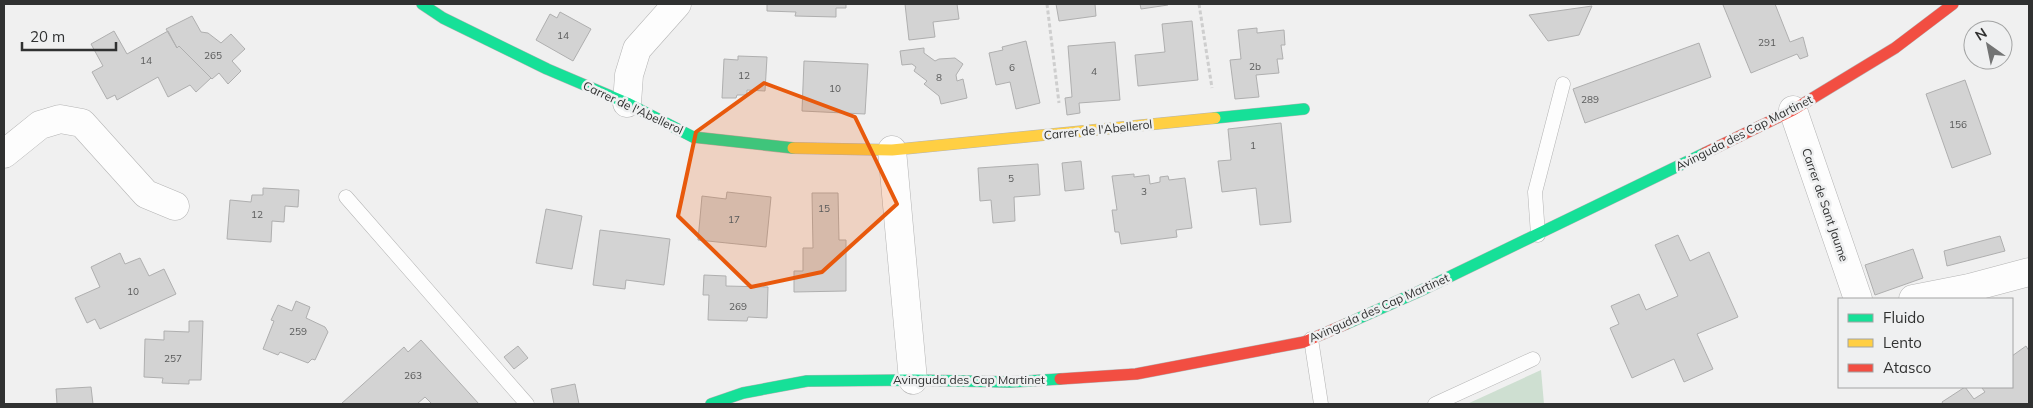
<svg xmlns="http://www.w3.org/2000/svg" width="2033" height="408" font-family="Mulish,sans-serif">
  <rect width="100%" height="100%" fill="#f0f0f0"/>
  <path fill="#cedfd1" d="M1541,370L1544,404H1467Z"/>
  <path fill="#d3d3d3" stroke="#afafaf" d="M767,4H846V8H836V17L795,16L796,12L767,11Z
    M905,4H957L959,19L933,22L935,37L909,40Z
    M1056,4H1095L1096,16L1059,21Z
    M1140,4H1167L1168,5L1141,9Z
    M1725,4H1775L1790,42L1803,37L1808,56L1800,59L1797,54L1751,73L1723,5Z
    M1592,6L1579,35L1548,41L1529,15Z
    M560,12L591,29L573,61L536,40L550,14L557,18Z
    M192,16L201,32L208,33L221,43L231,34L245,49L232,61L241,71L228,84L219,73L212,79L179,46L177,48L166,29Z
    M1192,21L1198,80L1138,86L1135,55L1165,52L1162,24Z
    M1257,28V33L1284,30L1285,45H1281L1283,59H1277L1279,73L1256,75L1259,97L1235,99L1230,60L1241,59L1238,30Z
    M114,31L127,54L168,31L177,48L179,46L211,78L196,92L190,85L168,97L158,77L117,100L115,95L107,99L92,72L103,66L91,44Z
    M1026,41L1040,103L1016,109L1010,82L996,85L989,53L1003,50L1002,47Z
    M1115,42L1120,100L1079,103L1080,113L1067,115L1065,98L1072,97L1068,46Z
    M1699,43L1711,77L1585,123L1573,89Z
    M924,48V53L935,61L939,59L955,58L963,64L956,75L957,81L963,79L967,98L941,104L939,96L924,84L927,81L914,71L916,67L912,64L902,65L900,51Z
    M738,56L767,57L765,91L747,90V95H737L736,98H722L724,59L738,60Z
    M804,61L868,64L865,114L802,111Z
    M1965,80L1991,154L1952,168L1926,94Z
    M1281,123L1291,222L1260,225L1256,188L1222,192L1218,161L1231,160L1228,129Z
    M1081,161L1084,189L1065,191L1062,163Z
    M1038,164L1040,195L1014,197L1015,221L993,223L991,200L980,201L978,168Z
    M1134,174V177L1149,175L1150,184L1160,182V177L1168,176L1169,180L1185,178L1192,228L1176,230L1177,237L1121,244L1119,232H1115L1112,210H1117L1112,176Z
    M263,188L299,190L298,207L285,206L284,222L272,221L271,242L227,239L230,200L251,202L252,195H263Z
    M727,192L771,197L766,247L698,240L702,196L726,199Z
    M812,193H838L839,240H846V291L794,292V271H803V248H813Z
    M546,209L582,216L572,269L536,263Z
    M600,230L670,239L664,285L626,280L625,289L593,285Z
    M1678,235L1690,261L1709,252L1738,317L1697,334L1713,369L1684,382L1674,359L1632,378L1610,328L1619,324L1611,306L1639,294L1646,310L1678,296L1655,245Z
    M2000,236L2005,251L1947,266L1944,251Z
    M1913,249L1923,278L1875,295L1865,265Z
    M120,253L125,264L140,258L149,276L164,269L176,294L100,329L95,319L87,323L75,298L100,287L91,267Z
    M704,275L726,276V286L768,287L767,318L748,317L747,321L708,320L709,295H703Z
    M296,301L310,307L306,318L325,327L328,332L315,360L312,359L308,363L280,352L278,355L263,349L274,321L271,320L278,305L292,311Z
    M189,321H203L201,380H189V384L162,383L163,378L144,377L145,339L164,340V331L189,332Z
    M421,340L479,404H432L425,397L417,404H341L404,347L408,352Z
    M518,346L528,358L514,369L504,357Z
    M2026,346L2029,351V404H1943L1942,402L1965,387L1974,399L1985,392L1982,388L1985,387H2012V356Z
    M575,384L579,404H554L551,389Z
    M91,387L93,404H57L56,389Z"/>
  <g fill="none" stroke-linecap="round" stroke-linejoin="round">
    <g stroke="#b4b4b4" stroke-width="15">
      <path id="lane" d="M346,197L527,404
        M1538,235L1535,192L1563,84
        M1311,339L1321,404
        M1435,404L1533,359"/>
    </g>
    <g stroke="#b4b4b4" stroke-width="29">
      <path id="street" d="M627,103L629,75L637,49L677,4
        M1793,110L1858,299
        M892,150L913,380
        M4,154L40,125L60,119L82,123L146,194L175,206
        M1913,299L1969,288L2029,272"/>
    </g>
    <g stroke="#b4b4b4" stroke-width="12">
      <path id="fast" d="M422,4L443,18L547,69L627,103L693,137L793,148
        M1215,118L1304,109
        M1346,324L1420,291L1705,153
        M711,404L743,393L807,381L913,380L1010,382L1060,379"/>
    </g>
    <g stroke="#b4b4b4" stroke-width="12">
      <path id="slow" d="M793,148L892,150L1215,118"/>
    </g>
    <g stroke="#b4b4b4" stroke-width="12">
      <path id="jam" d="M1705,153L1793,110L1895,48L1953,4
        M1060,379L1136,374L1304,342L1346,324"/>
    </g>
    <path stroke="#cecece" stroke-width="3" stroke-dasharray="4 2.5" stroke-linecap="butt" d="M1047,4L1059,103
      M1199,4L1212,88"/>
    <use href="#lane" stroke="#fdfdfd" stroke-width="14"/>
    <use href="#street" stroke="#fdfdfd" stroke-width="28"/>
    <use href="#fast" stroke="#16e098" stroke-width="11"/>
    <use href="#slow" stroke="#ffcf43" stroke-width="11"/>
    <use href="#jam" stroke="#f24e42" stroke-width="11"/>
  </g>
  <path fill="#e8590c" fill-opacity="0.2" stroke="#e8590c" stroke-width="4" stroke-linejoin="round" d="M764,83L855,117L897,204L822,272L751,287L678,216L696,132Z"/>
  <g text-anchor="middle" stroke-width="5" stroke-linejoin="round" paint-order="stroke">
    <g font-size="10" fill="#595a5a">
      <text x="563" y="39">14</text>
      <text x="1767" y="46">291</text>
      <text x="213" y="59">265</text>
      <text x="146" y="64">14</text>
      <text x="1255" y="70">2b</text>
      <text x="1012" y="71">6</text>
      <text x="1094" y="75">4</text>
      <text x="744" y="79">12</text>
      <text x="939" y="81">8</text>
      <text x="835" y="92">10</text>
      <text x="1590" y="103">289</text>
      <text x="1958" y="128">156</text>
      <text x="1253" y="149">1</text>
      <text x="1011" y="182">5</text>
      <text x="1144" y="195">3</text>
      <text x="824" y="212">15</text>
      <text x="257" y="218">12</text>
      <text x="734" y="223">17</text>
      <text x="133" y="295">10</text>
      <text x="738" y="310">269</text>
      <text x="298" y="335">259</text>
      <text x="173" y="362">257</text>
      <text x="413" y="379">263</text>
    </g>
    <g font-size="12" fill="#303131" stroke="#eff0f1">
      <text transform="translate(633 108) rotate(25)" y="4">Carrer de l'Abellerol</text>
      <text transform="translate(1098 130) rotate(-6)" y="4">Carrer de l'Abellerol</text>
      <text transform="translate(1744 133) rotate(-27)" y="4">Avinguda des Cap Martinet</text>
      <text transform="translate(1825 205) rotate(71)" y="4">Carrer de Sant Jaume</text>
      <text transform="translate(1379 308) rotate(-24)" y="4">Avinguda des Cap Martinet</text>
      <text x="969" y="384">Avinguda des Cap Martinet</text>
    </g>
  </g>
  <rect width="2033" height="408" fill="none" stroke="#303131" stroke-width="10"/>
  <rect x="1838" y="298" width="175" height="90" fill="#eff0f1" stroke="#a3a4a4"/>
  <rect x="1848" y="314" width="25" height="8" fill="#16e098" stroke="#a3a4a4"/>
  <text x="1883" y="323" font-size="15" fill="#303131">Fluido</text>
  <rect x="1848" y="339" width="25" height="8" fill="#ffcf43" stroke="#a3a4a4"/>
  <text x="1883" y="348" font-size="15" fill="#303131">Lento</text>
  <rect x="1848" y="364" width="25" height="8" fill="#f24e42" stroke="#a3a4a4"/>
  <text x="1883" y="373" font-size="15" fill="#303131">Atasco</text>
  <g transform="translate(1988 45) rotate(327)"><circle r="24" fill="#eff0f1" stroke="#a3a4a4"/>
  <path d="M0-4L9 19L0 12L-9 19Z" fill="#737474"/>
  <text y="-8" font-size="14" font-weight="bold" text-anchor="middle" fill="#303131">N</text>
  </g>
  <path d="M22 42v8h94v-8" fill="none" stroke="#303131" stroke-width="2.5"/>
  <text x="30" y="42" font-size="15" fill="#303131" stroke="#eff0f1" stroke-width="4" paint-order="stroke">20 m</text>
</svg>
